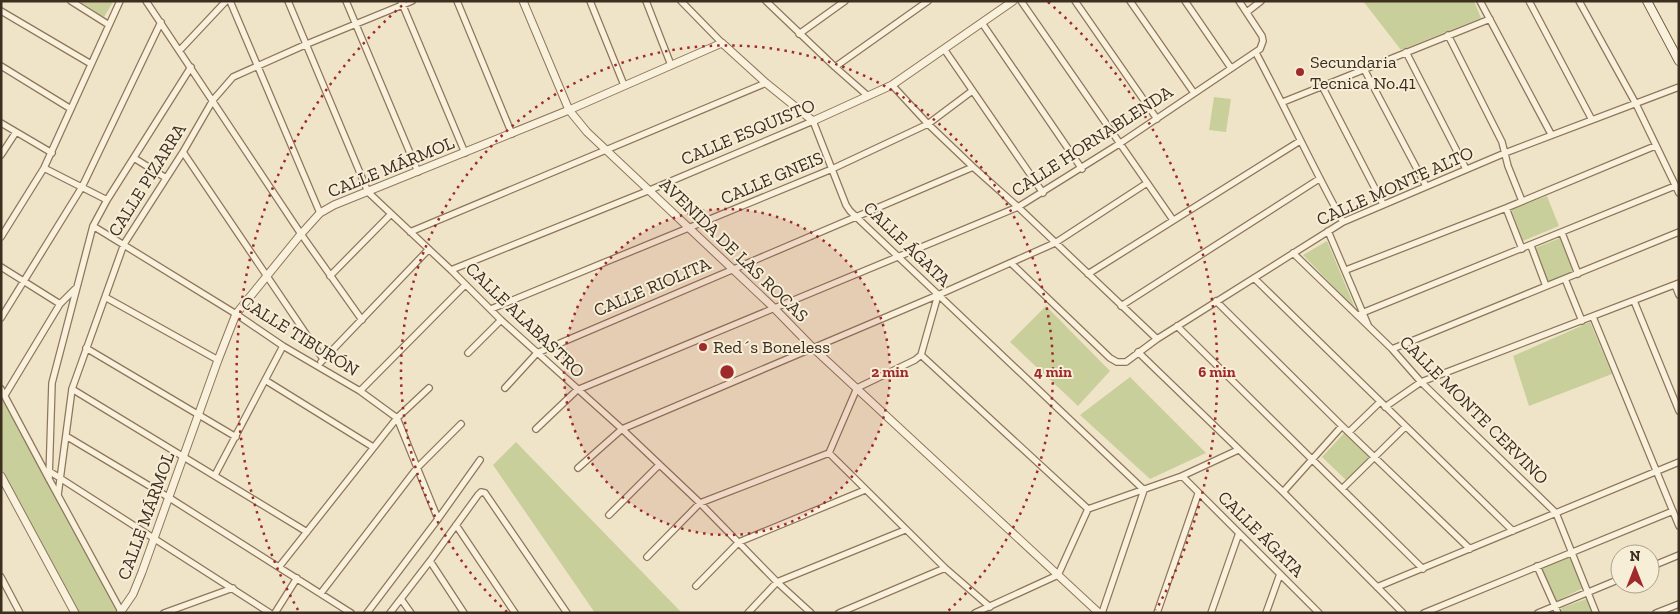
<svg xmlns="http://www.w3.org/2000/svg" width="1680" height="614" font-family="'Zilla Slab',serif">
  <rect width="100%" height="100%" fill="#f0e4c8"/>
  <path fill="#c9cf9b" d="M79,1H112L113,2L104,17Z
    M1363,1H1474L1481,18L1401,50Z
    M1214,97L1231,99L1226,132L1209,130Z
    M1547,196L1559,226L1523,241L1511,209Z
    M1560,238L1573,272L1547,282L1535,248Z
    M1327,241L1356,310L1303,255Z
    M1046,306L1110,371L1078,406L1010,342Z
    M1590,322L1612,374L1529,406L1513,356Z
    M1130,377L1206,453L1150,479L1080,415Z
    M1,392L122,613H75L1,475Z
    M1346,431L1371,456L1346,480L1322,457Z
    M516,442L682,613H595L493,465Z
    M1569,556L1583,588L1557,601L1542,568Z
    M1589,598L1595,613H1563L1561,608Z"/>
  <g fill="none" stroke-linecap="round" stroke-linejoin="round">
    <g stroke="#8d765c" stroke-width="8">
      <path id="minor" d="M71,1L109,25
        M146,1L301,234L362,320
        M230,1L320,213
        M288,1L368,192L451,270L501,320L622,429L700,503L777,582L811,613
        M346,1L418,172
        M401,1L465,153
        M457,1L512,134
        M590,1L624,85
        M646,1L671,65
        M681,1L722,43
        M766,1L835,67L868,96
        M1021,1L1173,220
        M1075,1L1157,119
        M1130,1L1194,93
        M1185,1L1231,68
        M1480,1L1551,134
        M1529,1L1592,120
        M1579,1L1636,104L1679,193
        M1,11L91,64
        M1247,12L1261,1
        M982,23L1082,169
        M799,34L845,1
        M1448,35L1502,142L1508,166L1522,201
        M944,49L1043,193
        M180,50L226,1
        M1406,52L1466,169
        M1256,53C1286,109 1312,166 1343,222
        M1,66L71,109
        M835,67L928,1
        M1364,69L1426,186
        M892,85L928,124L973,167L1018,207L1157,339
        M1322,86L1383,204
        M1283,102L1490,19
        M1,123L52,153
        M183,152L323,359
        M1,155L16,132
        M134,158L166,178
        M44,168L107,200
        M1506,208L1522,249
        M93,226L236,314L283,346L360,391L397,418L438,519
        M1328,231L1368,325
        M410,232L766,83
        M1562,233L1578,274
        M1,237L44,168L120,1
        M1531,246L1546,286
        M1293,253L1392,349L1421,382L1556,513L1596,613
        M1011,263L1110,358L1117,362H1126L1157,339L1343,222L1505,153L1679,87
        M1,267L60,304
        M451,270L650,190L813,121L846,205L850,211L1144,490L1102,613
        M1346,270L1506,208L1655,146
        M1088,274L1300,141
        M330,276L391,214
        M1254,278L1513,531
        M1565,279L1582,321
        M1675,285L1679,295
        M105,297L218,360
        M1216,301L1342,426L1470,549
        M1634,301L1679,411
        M1121,306L1319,179
        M491,309L832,169L928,124L972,91
        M1357,315L1675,186
        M1593,317L1679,526
        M1,318L82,187L161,22
        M1177,326L1423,569
        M86,348L236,437
        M1392,349L1679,232
        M1138,352L1283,492L1403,613
        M468,353L501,320
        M921,355L1088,509
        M921,355L938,295
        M321,362L428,250
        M265,380L373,447
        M505,388L537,353L973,167
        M1,389L49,479L122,613
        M72,389L307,532
        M360,391L465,285
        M5,395L60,304L75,289
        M1385,407L1421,382L1679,283
        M536,429L577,390L1018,207L1119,144L1260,49L1263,41L1262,36L1239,1
        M1349,432L1380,402
        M66,436L168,497L351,613
        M829,453L945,568L990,607
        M578,468L622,429L938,295L1055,243L1147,183
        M49,471L270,613
        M215,475L283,346
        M1182,476L1319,613
        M49,479L52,383L93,226L107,200L191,67
        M1343,488L1405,427
        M1283,492L1342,426
        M58,495L72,389L124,244L183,152L213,100L233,77L307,44L412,1
        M609,515L659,465
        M456,525L515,613
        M647,557L700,503L829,453L857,388L915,360L921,355
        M430,561L464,613
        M1537,566L1558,613
        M279,567L397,418L429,388
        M1650,567L1679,555
        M1,577L20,613
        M696,586L739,542L865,490
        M1377,587L1679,462
        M321,593L417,468L461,424
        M401,599L411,613
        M164,613L233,588
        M275,613L297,578
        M367,613L438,519L480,460
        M390,613L430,561L478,495L481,492L485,493L567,613
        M748,613L777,582L905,530
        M839,613L945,568
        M975,613L1058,575L1088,509L1182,476L1238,450
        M1157,613L1198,494
        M1211,613L1239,533
        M1266,613L1280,574
        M1424,613L1673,511
        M1538,613L1620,579
        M1656,613L1679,604"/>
    </g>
    <g stroke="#8d765c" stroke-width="9">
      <path id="tertiary" d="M523,1L569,110L587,132L774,308L813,348L1099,613
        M1,476L75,613
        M120,613L133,594L142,572L218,360L236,314L301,234L320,213L334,205L569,110L722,43L766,83L813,121L892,85L1013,1"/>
    </g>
    <g stroke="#6f573f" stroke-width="10">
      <path id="secondary" d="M1647,1L1679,61"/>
    </g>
    <use href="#minor" stroke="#faf1dc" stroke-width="5.5"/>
    <use href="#tertiary" stroke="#faf1dc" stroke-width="7"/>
    <use href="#secondary" stroke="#faf1dc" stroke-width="8"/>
  </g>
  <circle cx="727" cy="372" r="163" fill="#9e2a2b" fill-opacity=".12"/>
  <g fill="none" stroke="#9e2a2b" stroke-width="2.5" stroke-dasharray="2.5 5">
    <circle cx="727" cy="372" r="163"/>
    <path d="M507 612A326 326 0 1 1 947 612"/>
    <path d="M298 610A490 490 0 0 1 406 2M1048 2A490 490 0 0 1 1156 610"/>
  </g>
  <g fill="#9e2a2b" stroke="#f7eed8" stroke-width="2">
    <circle cx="1300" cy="72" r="5"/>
    <circle cx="703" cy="347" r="5"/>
  </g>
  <g text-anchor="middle" stroke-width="4" stroke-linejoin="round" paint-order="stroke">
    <g font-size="18" fill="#3d2e20" stroke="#f7eed8" text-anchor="start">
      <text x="1310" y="68">Secundaria<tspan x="1310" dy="21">Tecnica No.41</tspan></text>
      <text x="713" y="353">Red´s Boneless</text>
    </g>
    <g font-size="18" fill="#3d2e20" stroke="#f7eed8">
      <text transform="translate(748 132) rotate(-23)" y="6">CALLE ESQUISTO</text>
      <text transform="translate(1092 141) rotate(-33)" y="6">CALLE HORNABLENDA</text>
      <text transform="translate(391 167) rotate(-22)" y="6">CALLE MÁRMOL</text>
      <text transform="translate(772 178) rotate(-23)" y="6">CALLE GNEIS</text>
      <text transform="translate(147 180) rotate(-58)" y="6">CALLE PIZARRA</text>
      <text transform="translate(1395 186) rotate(-24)" y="6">CALLE MONTE ALTO</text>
      <text transform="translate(907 244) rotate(44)" y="6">CALLE ÁGATA</text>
      <text transform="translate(734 250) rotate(44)" y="6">AVENIDA DE LAS ROCAS</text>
      <text transform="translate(652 287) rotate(-23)" y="6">CALLE RIOLITA</text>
      <text transform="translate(525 320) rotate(44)" y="6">CALLE ALABASTRO</text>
      <text transform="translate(300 336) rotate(32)" y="6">CALLE TIBURÓN</text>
      <text transform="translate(1474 410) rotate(45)" y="6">CALLE MONTE CERVINO</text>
      <text transform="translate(146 516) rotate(-70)" y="6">CALLE MÁRMOL</text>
      <text transform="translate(1261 534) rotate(45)" y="6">CALLE ÁGATA</text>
    </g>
  </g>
  <circle cx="727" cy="372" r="8" fill="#9e2a2b" stroke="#f7eed8" stroke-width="2.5"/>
  <g font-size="15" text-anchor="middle" font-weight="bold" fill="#9e2a2b" stroke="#f7eed8" stroke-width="4" stroke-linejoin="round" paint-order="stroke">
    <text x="890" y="377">2 min</text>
    <text x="1053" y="377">4 min</text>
    <text x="1217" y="377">6 min</text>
  </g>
  <rect width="1680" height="614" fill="none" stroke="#3d2e20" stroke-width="5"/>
  <g transform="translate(1635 569)"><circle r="24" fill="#f7eed8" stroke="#ada18e"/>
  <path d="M0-4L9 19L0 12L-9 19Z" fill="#9e2a2b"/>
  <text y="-8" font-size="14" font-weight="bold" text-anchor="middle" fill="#3d2e20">N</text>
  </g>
</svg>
